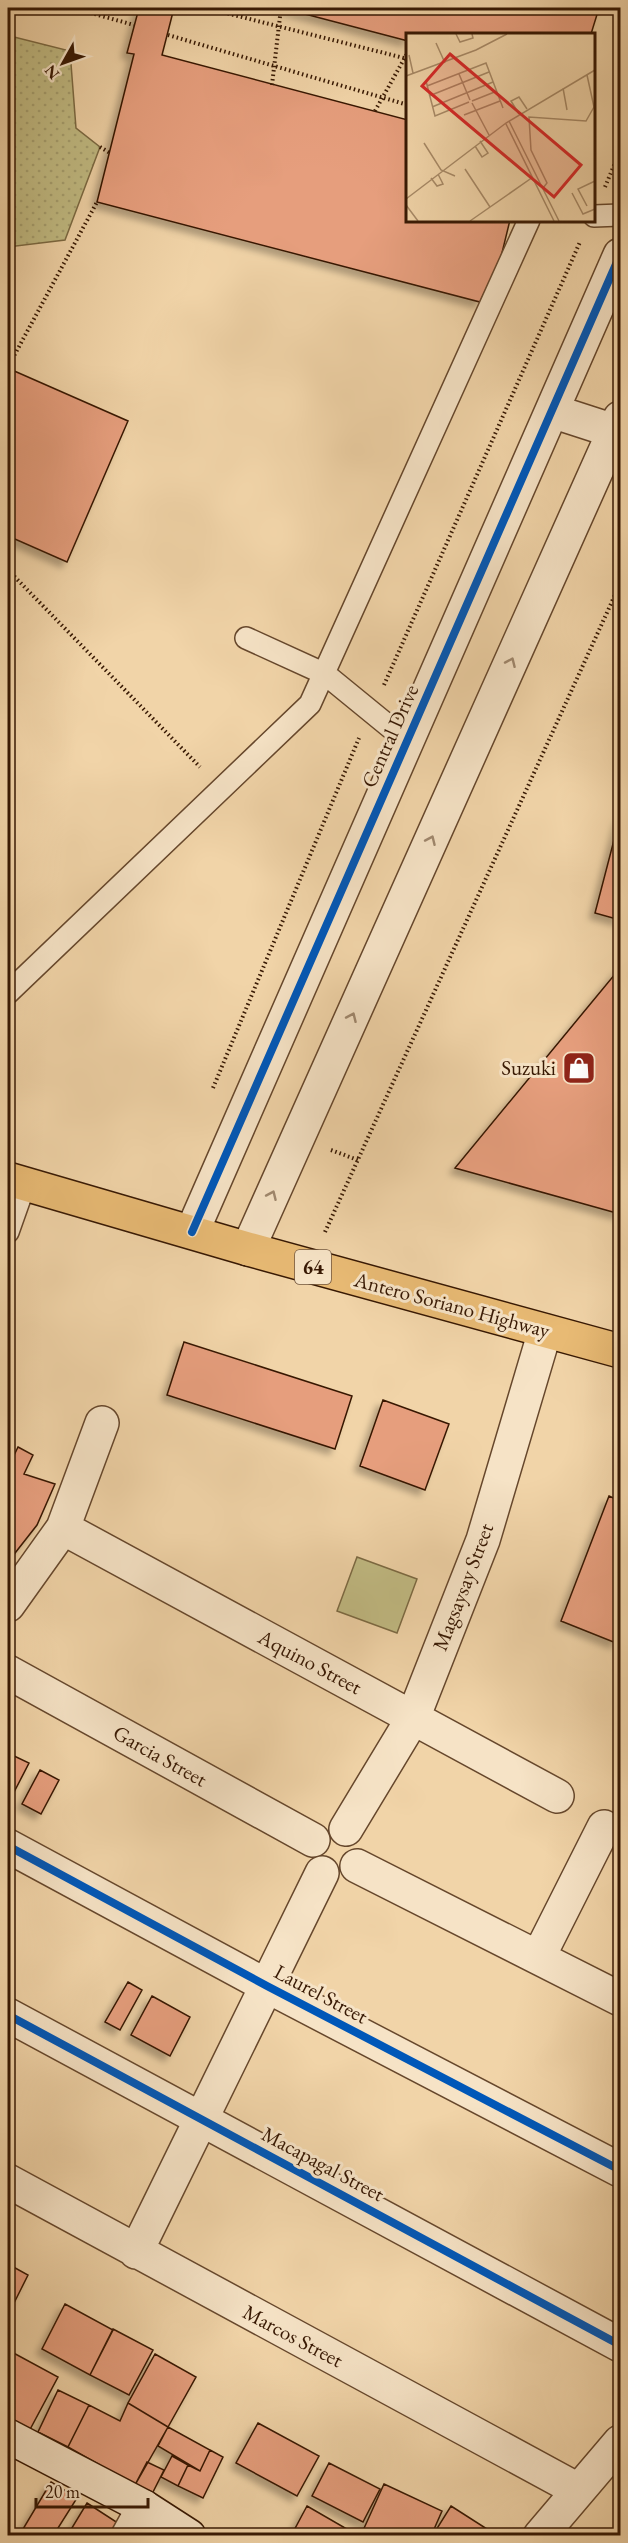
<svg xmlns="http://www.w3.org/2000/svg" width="628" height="2543" font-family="'EB Garamond',serif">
  <defs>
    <pattern id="park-dots" width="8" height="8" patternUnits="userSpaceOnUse" patternTransform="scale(1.5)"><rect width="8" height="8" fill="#c1bb83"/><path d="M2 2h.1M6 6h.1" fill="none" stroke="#a6a070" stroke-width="1.8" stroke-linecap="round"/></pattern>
    <filter id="shadow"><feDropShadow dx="-5.5" dy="5.5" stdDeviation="3" flood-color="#0004"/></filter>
  </defs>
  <rect width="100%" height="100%" fill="#f1d4a8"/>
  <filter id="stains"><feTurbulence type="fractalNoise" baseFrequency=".00333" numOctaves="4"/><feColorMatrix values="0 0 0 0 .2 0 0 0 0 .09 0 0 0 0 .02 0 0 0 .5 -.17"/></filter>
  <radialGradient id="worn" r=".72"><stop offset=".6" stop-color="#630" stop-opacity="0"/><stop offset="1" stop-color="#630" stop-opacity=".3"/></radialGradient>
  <path fill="#c1bb83" stroke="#7c6a43" stroke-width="1.5" d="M357,1557L417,1579L397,1633L337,1611Z"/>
  <path fill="url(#park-dots)" stroke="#7c6a43" stroke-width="1.5" d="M10,36L70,51L76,128L100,147L65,240L8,247V41Z"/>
  <path fill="#e69e7d" stroke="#371803" stroke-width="1.5" filter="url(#shadow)" d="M139,8H174L162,55L408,120V220H510L501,257L480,302L97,202L134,54L127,53Z
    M282,8H599L591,34H408V41Z
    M12,370L128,421L67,562L8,536V382Z
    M620,817V920L595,913Z
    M620,968V1214L455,1168Z
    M184,1342L352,1396L335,1449L167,1395Z
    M383,1400L449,1424L425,1490L360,1466Z
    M18,1447L33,1455L24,1474L55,1484L37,1525L8,1562V1468Z
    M609,1496L620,1501V1632L616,1643L561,1621Z
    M10,1754L29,1763L11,1798L8,1796V1760Z
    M40,1770L59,1780L41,1814L22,1804Z
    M128,1982L142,1990L120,2030L105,2022Z
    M152,1996L190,2017L170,2056L131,2035Z
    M8,2264L28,2275L8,2315Z
    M65,2304L113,2330L90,2375L42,2349Z
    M113,2329L153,2350L129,2395L90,2375Z
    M8,2350L58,2377L27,2435L8,2425Z
    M155,2354L196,2377L168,2427L128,2403Z
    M58,2390L89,2405L68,2447L38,2432Z
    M128,2403L168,2427L135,2485L68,2447L89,2405L120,2421Z
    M258,2423L319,2456L297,2496L236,2463Z
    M168,2427L210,2450L200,2471L158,2446Z
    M210,2450L223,2457L203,2498L178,2486L188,2465L200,2471Z
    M172,2456L188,2465L178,2486L161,2477Z
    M147,2462L164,2470L152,2494L135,2485Z
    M329,2463L380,2489L363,2522L312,2496Z
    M51,2482L77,2498L53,2536H34L23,2529Z
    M384,2484L442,2511L431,2536L361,2535Z
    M87,2503L121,2525L115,2536H67Z
    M307,2506L359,2536H291Z
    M451,2506L498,2536H444L436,2530Z"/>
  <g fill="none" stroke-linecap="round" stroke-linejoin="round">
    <g stroke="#66472c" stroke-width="24">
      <path id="lane" d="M594,216L620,215
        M246,638L325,674L407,741
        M8,993L310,704L529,220
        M8,1232L25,1184"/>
    </g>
    <g stroke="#66472c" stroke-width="36">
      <path id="street" d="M552,411L620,433
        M192,1232L620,255
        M248,1249L620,418
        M63,1528L557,1796
        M8,1605L63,1528L102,1423
        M8,1672L313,1840
        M346,1829L413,1718L483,1540L545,1331
        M8,1846L267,1986L620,2170
        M357,1866L620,1999
        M539,1956L604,1827
        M8,2015L620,2345
        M8,2181L578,2490
        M136,2252L322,1873
        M128,2536L144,2507
        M540,2536L620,2442"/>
    </g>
    <g stroke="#371803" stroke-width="36">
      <path id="secondary" d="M8,2436L144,2507L189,2536"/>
    </g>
    <g stroke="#371803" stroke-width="36">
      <path id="primary" d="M8,1179L248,1249L620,1351"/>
    </g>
    <path stroke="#371803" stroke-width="4" stroke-dasharray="1.5 3" stroke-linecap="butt" d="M73,8L134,25
      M206,8L408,59
      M8,21L15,8
      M168,35L408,105
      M272,85L281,8
      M375,111L408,52
      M100,147L110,153
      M605,187L620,151
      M8,367L97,202
      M8,570L200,767
      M384,685L580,242
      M213,1088L359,738
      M331,1150L358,1160
      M325,1232L620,584"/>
    <use href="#lane" stroke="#f6e3c6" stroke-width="21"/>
    <use href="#street" stroke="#f6e3c6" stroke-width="33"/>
    <use href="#secondary" stroke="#f6e3c6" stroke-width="33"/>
    <use href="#primary" stroke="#e8ba74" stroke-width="33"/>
    <g stroke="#f6e3c6" stroke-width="11">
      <path id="cycleway" d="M192,1232L620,255
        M8,1846L267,1986L620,2170
        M8,2015L620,2345"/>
    </g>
    <use href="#cycleway" stroke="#0057b8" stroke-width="8"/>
  </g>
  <defs><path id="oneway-chevron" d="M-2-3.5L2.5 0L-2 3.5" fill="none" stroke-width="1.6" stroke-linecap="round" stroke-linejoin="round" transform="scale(1.5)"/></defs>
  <g stroke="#a0886e">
    <use href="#oneway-chevron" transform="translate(511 662) rotate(-66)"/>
    <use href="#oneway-chevron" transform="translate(431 840) rotate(-66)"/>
    <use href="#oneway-chevron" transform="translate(352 1017) rotate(-66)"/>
    <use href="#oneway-chevron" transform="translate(272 1195) rotate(-66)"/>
  </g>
  <defs>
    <g id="shop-square" transform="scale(1.725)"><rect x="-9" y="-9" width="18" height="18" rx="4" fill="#8f2418" stroke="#f6e3c6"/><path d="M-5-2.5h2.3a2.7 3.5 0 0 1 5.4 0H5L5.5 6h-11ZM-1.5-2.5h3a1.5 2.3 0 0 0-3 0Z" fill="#fff"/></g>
  </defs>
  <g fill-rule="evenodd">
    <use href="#shop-square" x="579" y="1068"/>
  </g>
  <g text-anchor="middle" stroke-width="6" stroke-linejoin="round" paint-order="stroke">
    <rect fill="#f6e3c6" stroke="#70553e" stroke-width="1.5" x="295" y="1250" width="36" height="34" rx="4.5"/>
    <g font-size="20" font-weight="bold" fill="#371803">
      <text x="313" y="1274">64</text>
    </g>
    <g font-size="21" fill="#371803" stroke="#f6e3c6">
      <text transform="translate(390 736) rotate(-66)" y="7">Central Drive</text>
      <text transform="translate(452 1305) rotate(15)" y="7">Antero Soriano Highway</text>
      <text transform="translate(463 1587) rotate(-69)" y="7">Magsaysay Street</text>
      <text transform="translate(310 1662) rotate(28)" y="7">Aquino Street</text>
      <text transform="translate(160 1756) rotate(29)" y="7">Garcia Street</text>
      <text transform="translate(321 1994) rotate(28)" y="7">Laurel Street</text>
      <text transform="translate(323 2164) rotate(28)" y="7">Macapagal Street</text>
      <text transform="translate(293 2336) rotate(28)" y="7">Marcos Street</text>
    </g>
    <g font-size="21" fill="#371803" stroke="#f6e3c6" text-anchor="end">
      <text x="556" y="1075">Suzuki</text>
    </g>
  </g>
  <g transform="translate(406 33)">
    <rect width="189" height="189" fill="#f1d4a8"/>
    <path fill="none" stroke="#a78966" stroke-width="1.5" d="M50,1L54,9L67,5L66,1M30,10L39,30M3,22L7,40M53,41L64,67M0,43L70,17L101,1M20,48L29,83L63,69M21,53L80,30L97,75M157,55L161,77M23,63L83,39M66,68L91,58M66,70L83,102M26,74L87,49M113,81L105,68L113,64L121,76M58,82L94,68M103,88L153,188M100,91L148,188M18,110L35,137L49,143M69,113L76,124L82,120L74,108M59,136L84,174M25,145L31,153L37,151L32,141M137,155L141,150L125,117L123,84L180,88L188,74L181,42M166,160L177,181L189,176M0,166L100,90L189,37M0,172L12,188M181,173L172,156L189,148M64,188L127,144"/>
    <path fill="#d62828" fill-opacity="0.15" stroke="#d62828" stroke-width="3" d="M44,21L175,132L148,164L16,53Z"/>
    <rect width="189" height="189" fill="none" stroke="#371803" stroke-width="3"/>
  </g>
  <rect width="628" height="2543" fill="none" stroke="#f1d4a8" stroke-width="30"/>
  <rect x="9" y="9" width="610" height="2525" fill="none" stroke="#371803" stroke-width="3"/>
  <rect x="15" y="15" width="598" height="2513" fill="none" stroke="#371803" stroke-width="1.5"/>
  <g transform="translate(63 63) rotate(230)" stroke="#f6e3c6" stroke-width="4.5" paint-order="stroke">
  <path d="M0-4.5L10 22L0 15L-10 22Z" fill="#371803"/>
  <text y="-9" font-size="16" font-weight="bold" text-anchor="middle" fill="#371803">N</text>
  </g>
  <path d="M36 2498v9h112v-9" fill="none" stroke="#371803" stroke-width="3"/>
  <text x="45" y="2498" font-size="18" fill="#371803" stroke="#f6e3c6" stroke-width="4.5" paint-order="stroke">20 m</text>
  <rect width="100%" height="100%" filter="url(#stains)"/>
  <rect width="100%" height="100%" fill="url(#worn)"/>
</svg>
